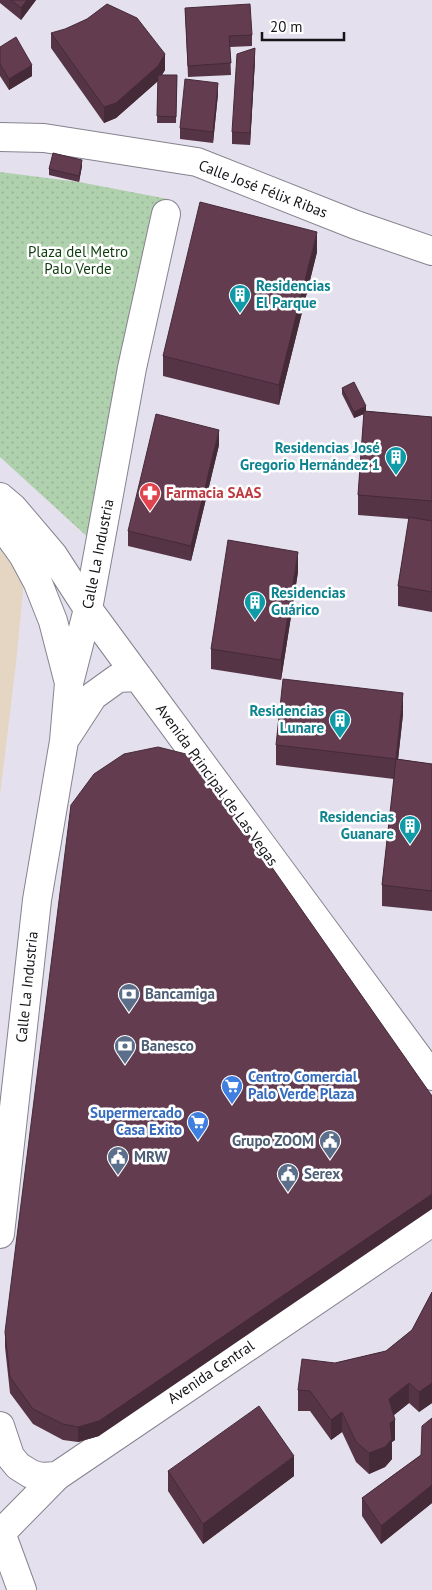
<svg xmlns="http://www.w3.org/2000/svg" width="432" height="1590" font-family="'PT Sans',sans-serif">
  <defs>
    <pattern id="park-dots" width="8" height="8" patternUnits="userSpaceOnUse" patternTransform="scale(1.25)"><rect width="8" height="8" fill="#b0d1ad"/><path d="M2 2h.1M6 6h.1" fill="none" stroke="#97b394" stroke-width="1.8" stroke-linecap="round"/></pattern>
  </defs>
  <rect width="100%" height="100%" fill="#e4e0ed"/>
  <path fill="#e4d6c3" d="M0,525L19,557L23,591L16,663L0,795Z"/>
  <path fill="url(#park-dots)" d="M0,172L79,182L168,199L128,407L92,541L0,457Z"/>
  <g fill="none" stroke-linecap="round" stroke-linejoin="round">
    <g stroke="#86838f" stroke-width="30">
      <path id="street" d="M0,137L44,138L197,162L356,225L432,251
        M69,683L88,609L132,368L166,214
        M0,1530L22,1590
        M1,1533L57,1476"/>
    </g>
    <g stroke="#86838f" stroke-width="30">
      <path id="secondary" d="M0,497L13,508L53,555L88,609L138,677L432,1076
        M0,523L23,555L38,583L53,621L69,683L64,741L37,900L0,1234
        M67,736L93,696L118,678L138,677
        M0,1426L10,1456L18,1466L31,1474L41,1477L57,1476L432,1222"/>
    </g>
    <use href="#street" stroke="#fff" stroke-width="28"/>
    <use href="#secondary" stroke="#fff" stroke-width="28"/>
  </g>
  <path fill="#553445" d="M0,0H36L21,20L0,3Z
    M185,8L252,35V46L230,47L231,75L188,77Z
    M51,33L165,70L162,75H177L176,123H157L158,81L116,118L104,123L51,48Z
    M0,47L32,76L9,90L0,76Z
    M255,60L250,145L232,144V132Z
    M218,94L213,143L180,139V128Z
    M82,166L79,182L49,175V169Z
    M317,252L279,405L163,376V356Z
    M342,388L366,411L432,417V612L398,606V586L409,519L358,515V495L364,414L354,418L342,394Z
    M219,445L191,561L128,546V531Z
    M298,572L281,680L211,669V649Z
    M403,714L398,759L432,764V911L382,906V885L394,779L276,765V745Z
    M432,1292V1403L419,1412L409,1403L394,1415L395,1440L392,1442V1459L385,1467L369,1474L356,1462L342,1432L331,1440L310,1411H298V1390L335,1363L386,1351L412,1330Z
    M5,1332L99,1436L78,1442L63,1440L33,1424L10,1393L5,1347Z
    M432,1418V1503L381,1544L362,1516V1498L421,1455Z
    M168,1471L294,1476L203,1544L168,1491Z"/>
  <path fill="#452a38" d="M27,0H36L21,20V8Z
    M255,48V60L250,145V133Z
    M165,54V70L158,81L116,118L104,123V107Z
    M32,65V76L9,90V79Z
    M218,83V94L213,143V132Z
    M82,160V166L79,182V176Z
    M317,232V252L279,405V385Z
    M366,406V413L354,418V412Z
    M219,430V445L191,561V546Z
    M298,552V572L281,680V660Z
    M403,693V714L396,779V759Z
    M432,1194V1209L99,1436L78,1442V1427Z
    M409,1383V1403L389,1419V1399Z
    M432,1383V1403L419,1412V1392Z
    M342,1412V1432L331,1440V1420Z
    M395,1420V1440L392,1442V1459L385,1467L369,1474V1453L390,1423Z
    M294,1456V1476L203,1544V1524Z
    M432,1485V1503L381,1544V1526Z"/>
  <path fill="#633c50" stroke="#452a38" d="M11,0H27L21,8Z
    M107,4L137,18L165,54L158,66L116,103L104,107L51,33L65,29L87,19Z
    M250,4L252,35L229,36L231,63L188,66L185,8Z
    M16,37L32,65L9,79L0,64V47Z
    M255,48L250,133L232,132L237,54Z
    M158,75H177L176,117L157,116Z
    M185,79L218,83L213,132L180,128Z
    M53,153L82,160L79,176L49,169Z
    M200,202L317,232L279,385L163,356Z
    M354,382L366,406L354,412L342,388Z
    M364,411L432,417V501L358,495Z
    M156,414L219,430L191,546L128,531Z
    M409,517L432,521V592L398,586Z
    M228,540L298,552L281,660L211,649Z
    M283,679L403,693L396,759L276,745Z
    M158,747L194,756L432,1096V1194L99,1421L78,1427L63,1424L33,1409L10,1377L5,1332L71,805L94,774L124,754Z
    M396,759L432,764V891L382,885Z
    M432,1292V1383L419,1392L409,1383L389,1399L395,1420L390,1423L392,1439L385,1447L369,1453L356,1442L342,1412L331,1420L310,1391L298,1390L302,1359L335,1363L386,1351L412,1330Z
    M259,1406L294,1456L203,1524L168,1471Z
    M432,1418V1485L381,1526L362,1498L421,1455L422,1426Z"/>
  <defs>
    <g id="building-pin" transform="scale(1.125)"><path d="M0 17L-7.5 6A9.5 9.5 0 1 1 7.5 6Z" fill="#0f9aa8" stroke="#fff"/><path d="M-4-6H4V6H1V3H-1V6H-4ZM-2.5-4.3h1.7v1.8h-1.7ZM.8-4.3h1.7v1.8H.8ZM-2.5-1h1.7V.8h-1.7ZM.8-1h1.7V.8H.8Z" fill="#fff"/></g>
    <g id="pharmacy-pin" transform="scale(1.125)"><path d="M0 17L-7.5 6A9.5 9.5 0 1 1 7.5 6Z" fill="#e0444e" stroke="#fff"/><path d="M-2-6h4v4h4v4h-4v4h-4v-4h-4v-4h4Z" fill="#fff"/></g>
    <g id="bank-pin" transform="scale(1.125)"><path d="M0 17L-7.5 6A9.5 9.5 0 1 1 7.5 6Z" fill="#5c6f8a" stroke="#fff"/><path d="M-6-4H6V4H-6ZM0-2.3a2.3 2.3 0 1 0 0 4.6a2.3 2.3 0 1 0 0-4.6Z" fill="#fff"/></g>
    <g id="supermarket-pin" transform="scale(1.125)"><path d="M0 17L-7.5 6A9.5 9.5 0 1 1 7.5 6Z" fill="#3f7fe0" stroke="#fff"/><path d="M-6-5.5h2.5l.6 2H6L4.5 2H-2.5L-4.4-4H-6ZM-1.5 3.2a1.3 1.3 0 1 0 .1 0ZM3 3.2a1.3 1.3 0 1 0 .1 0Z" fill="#fff"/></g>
    <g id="civic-pin" transform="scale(1.125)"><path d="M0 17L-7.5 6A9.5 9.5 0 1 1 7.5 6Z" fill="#5c6f8a" stroke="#fff"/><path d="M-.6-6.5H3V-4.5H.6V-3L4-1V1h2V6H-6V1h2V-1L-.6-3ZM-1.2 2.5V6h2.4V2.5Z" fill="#fff"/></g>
  </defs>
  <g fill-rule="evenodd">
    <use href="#building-pin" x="240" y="295"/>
    <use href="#building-pin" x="396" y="457"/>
    <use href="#pharmacy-pin" x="150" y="493"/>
    <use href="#building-pin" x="255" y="602"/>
    <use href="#building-pin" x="340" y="720"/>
    <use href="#building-pin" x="410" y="826"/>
    <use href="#bank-pin" x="129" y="994"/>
    <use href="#bank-pin" x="125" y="1046"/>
    <use href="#supermarket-pin" x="232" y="1086"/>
    <use href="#supermarket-pin" x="198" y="1122"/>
    <use href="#civic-pin" x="330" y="1141"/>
    <use href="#civic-pin" x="118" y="1157"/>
    <use href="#civic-pin" x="288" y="1174"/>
  </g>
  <g text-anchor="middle" stroke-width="5" stroke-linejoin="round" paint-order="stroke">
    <g font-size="15" fill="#161419" stroke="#fff">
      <text transform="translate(263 189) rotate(21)" y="5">Calle José Félix Ribas</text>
      <text transform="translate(98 554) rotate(-79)" y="5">Calle La Industria</text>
      <text transform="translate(217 785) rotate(54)" y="5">Avenida Principal de Las Vegas</text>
      <text transform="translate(27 987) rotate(-84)" y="5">Calle La Industria</text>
      <text transform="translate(211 1372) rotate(-34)" y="5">Avenida Central</text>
    </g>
    <g font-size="15" fill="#0e3d0c" stroke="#fff">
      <text x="78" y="257">Plaza del Metro<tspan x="78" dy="17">Palo Verde</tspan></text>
    </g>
    <g font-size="15" font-weight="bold" fill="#0d838f" stroke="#fff" text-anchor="end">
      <text x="256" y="291" text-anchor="start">Residencias<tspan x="256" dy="17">El Parque</tspan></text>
      <text x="380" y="453">Residencias José<tspan x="380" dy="17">Gregorio Hernández 1</tspan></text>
      <text x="271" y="598" text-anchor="start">Residencias<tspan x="271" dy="17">Guárico</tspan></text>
      <text x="324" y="716">Residencias<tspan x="324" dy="17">Lunare</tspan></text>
      <text x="394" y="822">Residencias<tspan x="394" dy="17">Guanare</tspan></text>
    </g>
    <g font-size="15" font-weight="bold" fill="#be3a42" stroke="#fff" text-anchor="start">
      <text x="166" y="498">Farmacia SAAS</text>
    </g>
    <g font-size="15" font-weight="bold" fill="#4e5e75" stroke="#fff" text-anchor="start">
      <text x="145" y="999">Bancamiga</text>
      <text x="141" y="1051">Banesco</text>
      <text x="314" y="1146" text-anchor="end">Grupo ZOOM</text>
      <text x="134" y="1162">MRW</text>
      <text x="304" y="1179">Serex</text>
    </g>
    <g font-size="15" font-weight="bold" fill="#366cbe" stroke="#fff" text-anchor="start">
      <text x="248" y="1082">Centro Comercial<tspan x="248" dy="17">Palo Verde Plaza</tspan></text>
      <text x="182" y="1118" text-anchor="end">Supermercado<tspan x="182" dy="17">Casa Exito</tspan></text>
    </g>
  </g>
  <path d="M262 32v8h82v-8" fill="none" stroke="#161419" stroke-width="2.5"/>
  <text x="270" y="32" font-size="15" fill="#161419" stroke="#ffffff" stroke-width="4" paint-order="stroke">20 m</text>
</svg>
